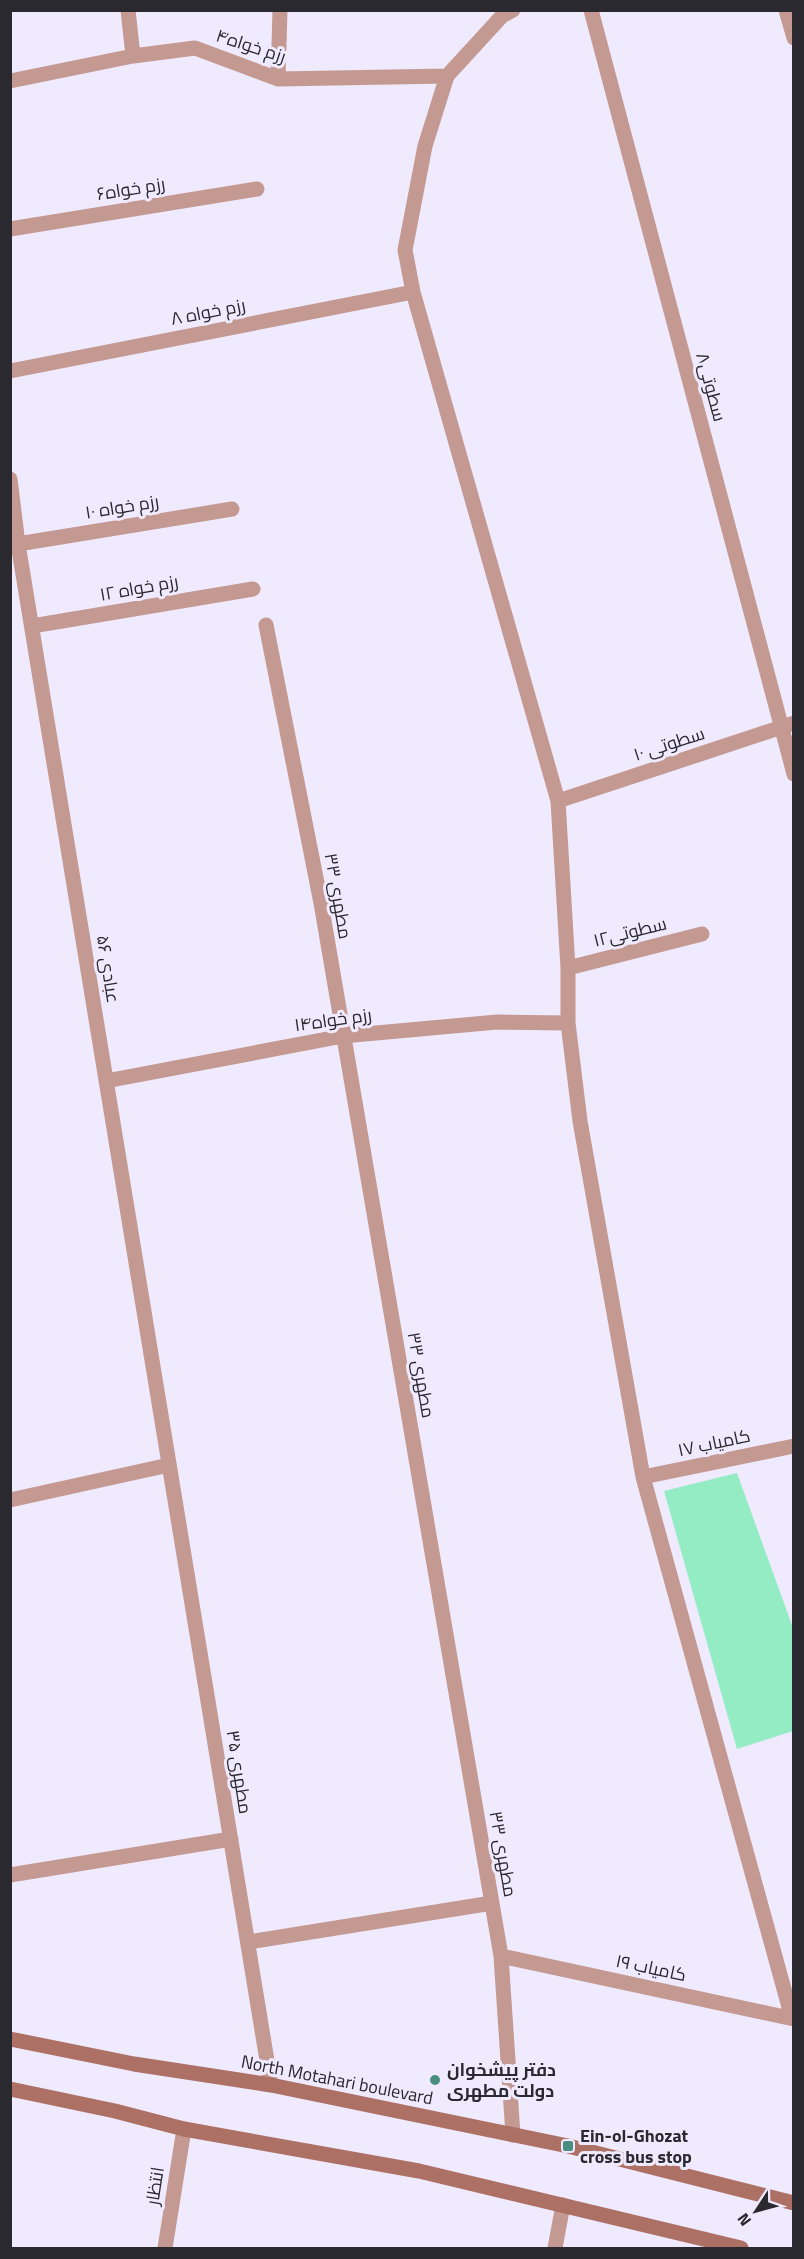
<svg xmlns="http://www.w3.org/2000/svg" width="804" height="2259" font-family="'Titillium Web',Cairo,sans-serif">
  <rect width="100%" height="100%" fill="#efeafd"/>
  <path fill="#94ecc5" d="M737,1473L793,1628V1731L737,1749L664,1491Z"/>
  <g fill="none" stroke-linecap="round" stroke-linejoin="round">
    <path stroke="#c49991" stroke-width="15" d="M10,1500L169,1465"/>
    <path stroke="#c49991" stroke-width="15" d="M128,10L133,56
      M513,10L502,16L447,76L425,146L405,250L413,292L558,801L568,968V1023L580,1121L643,1477L792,2018
      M591,10L794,774
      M786,10L794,38
      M278,79L280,10
      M10,81L133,56L195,48L278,79L447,76
      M10,229L257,189
      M10,371L413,292
      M10,479L18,544L271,2085
      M18,544L232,509
      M266,625L321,903L501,1956L513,2135
      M32,626L253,589
      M558,801L794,723
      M568,968L702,934
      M106,1081L343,1036L497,1022L568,1023
      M643,1477L794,1446
      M10,1875L231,1839
      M248,1942L492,1903
      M501,1956L794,2019
      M165,2248L184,2129
      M555,2248L563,2205"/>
    <path stroke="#ac7065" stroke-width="15" d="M10,2039L134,2064L271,2085L568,2146L794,2203
      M10,2089L115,2111L184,2129L419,2171L741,2248"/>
  </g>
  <g fill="#4a8e82" stroke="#efeafd" stroke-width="2">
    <circle cx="435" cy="2080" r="6"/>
    <rect x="562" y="2140" width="12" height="12" rx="3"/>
  </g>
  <g text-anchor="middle" stroke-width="6" stroke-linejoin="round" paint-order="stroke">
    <g font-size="18" fill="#2b2930" stroke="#efeafd">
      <text transform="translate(251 46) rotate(18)" y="6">رزم خواه۴</text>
      <text transform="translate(131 189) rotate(-9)" y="6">رزم خواه۶</text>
      <text transform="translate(208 312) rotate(-11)" y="6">رزم خواه ۸</text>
      <text transform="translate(711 387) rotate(75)" y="6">سطوتی۸</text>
      <text transform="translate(122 507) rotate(-9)" y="6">رزم خواه ۱۰</text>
      <text transform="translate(139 588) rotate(-10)" y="6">رزم خواه ۱۲</text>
      <text transform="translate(669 744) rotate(-18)" y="6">سطوتی ۱۰</text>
      <text transform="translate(338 896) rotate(80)" y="6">مطهری ۳۳</text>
      <text transform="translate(630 932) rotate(-14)" y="6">سطوتی۱۲</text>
      <text transform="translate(108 969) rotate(81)" y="6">عبادی ۵۶</text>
      <text transform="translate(333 1020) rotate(-8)" y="6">رزم خواه۱۴</text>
      <text transform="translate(421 1375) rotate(80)" y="6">مطهری ۳۳</text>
      <text transform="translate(714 1443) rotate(-12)" y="6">کامیاب ۱۷</text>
      <text transform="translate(239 1772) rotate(81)" y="6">مطهری ۳۵</text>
      <text transform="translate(503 1854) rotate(80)" y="6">مطهری ۳۳</text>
      <text transform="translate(651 1968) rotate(12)" y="6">کامیاب ۱۹</text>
      <text transform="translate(337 2080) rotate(11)" y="6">North Motahari boulevard</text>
      <text transform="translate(155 2186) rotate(-81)" y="6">انتظار</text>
    </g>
    <g font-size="18" font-weight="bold" fill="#2b2930" stroke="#efeafd" text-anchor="start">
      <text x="447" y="2076">دفتر پیشخوان<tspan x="447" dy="21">دولت مطهری</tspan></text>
      <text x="580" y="2142">Ein-ol-Ghozat<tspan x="580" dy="21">cross bus stop</tspan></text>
    </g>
  </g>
  <rect width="804" height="2259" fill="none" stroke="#2b2930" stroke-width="24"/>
  <g transform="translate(756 2211) rotate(234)" stroke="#efeafd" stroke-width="4.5" paint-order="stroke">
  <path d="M0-4.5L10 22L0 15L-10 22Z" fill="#2b2930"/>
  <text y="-9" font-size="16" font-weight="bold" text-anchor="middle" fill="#2b2930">N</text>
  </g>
</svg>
